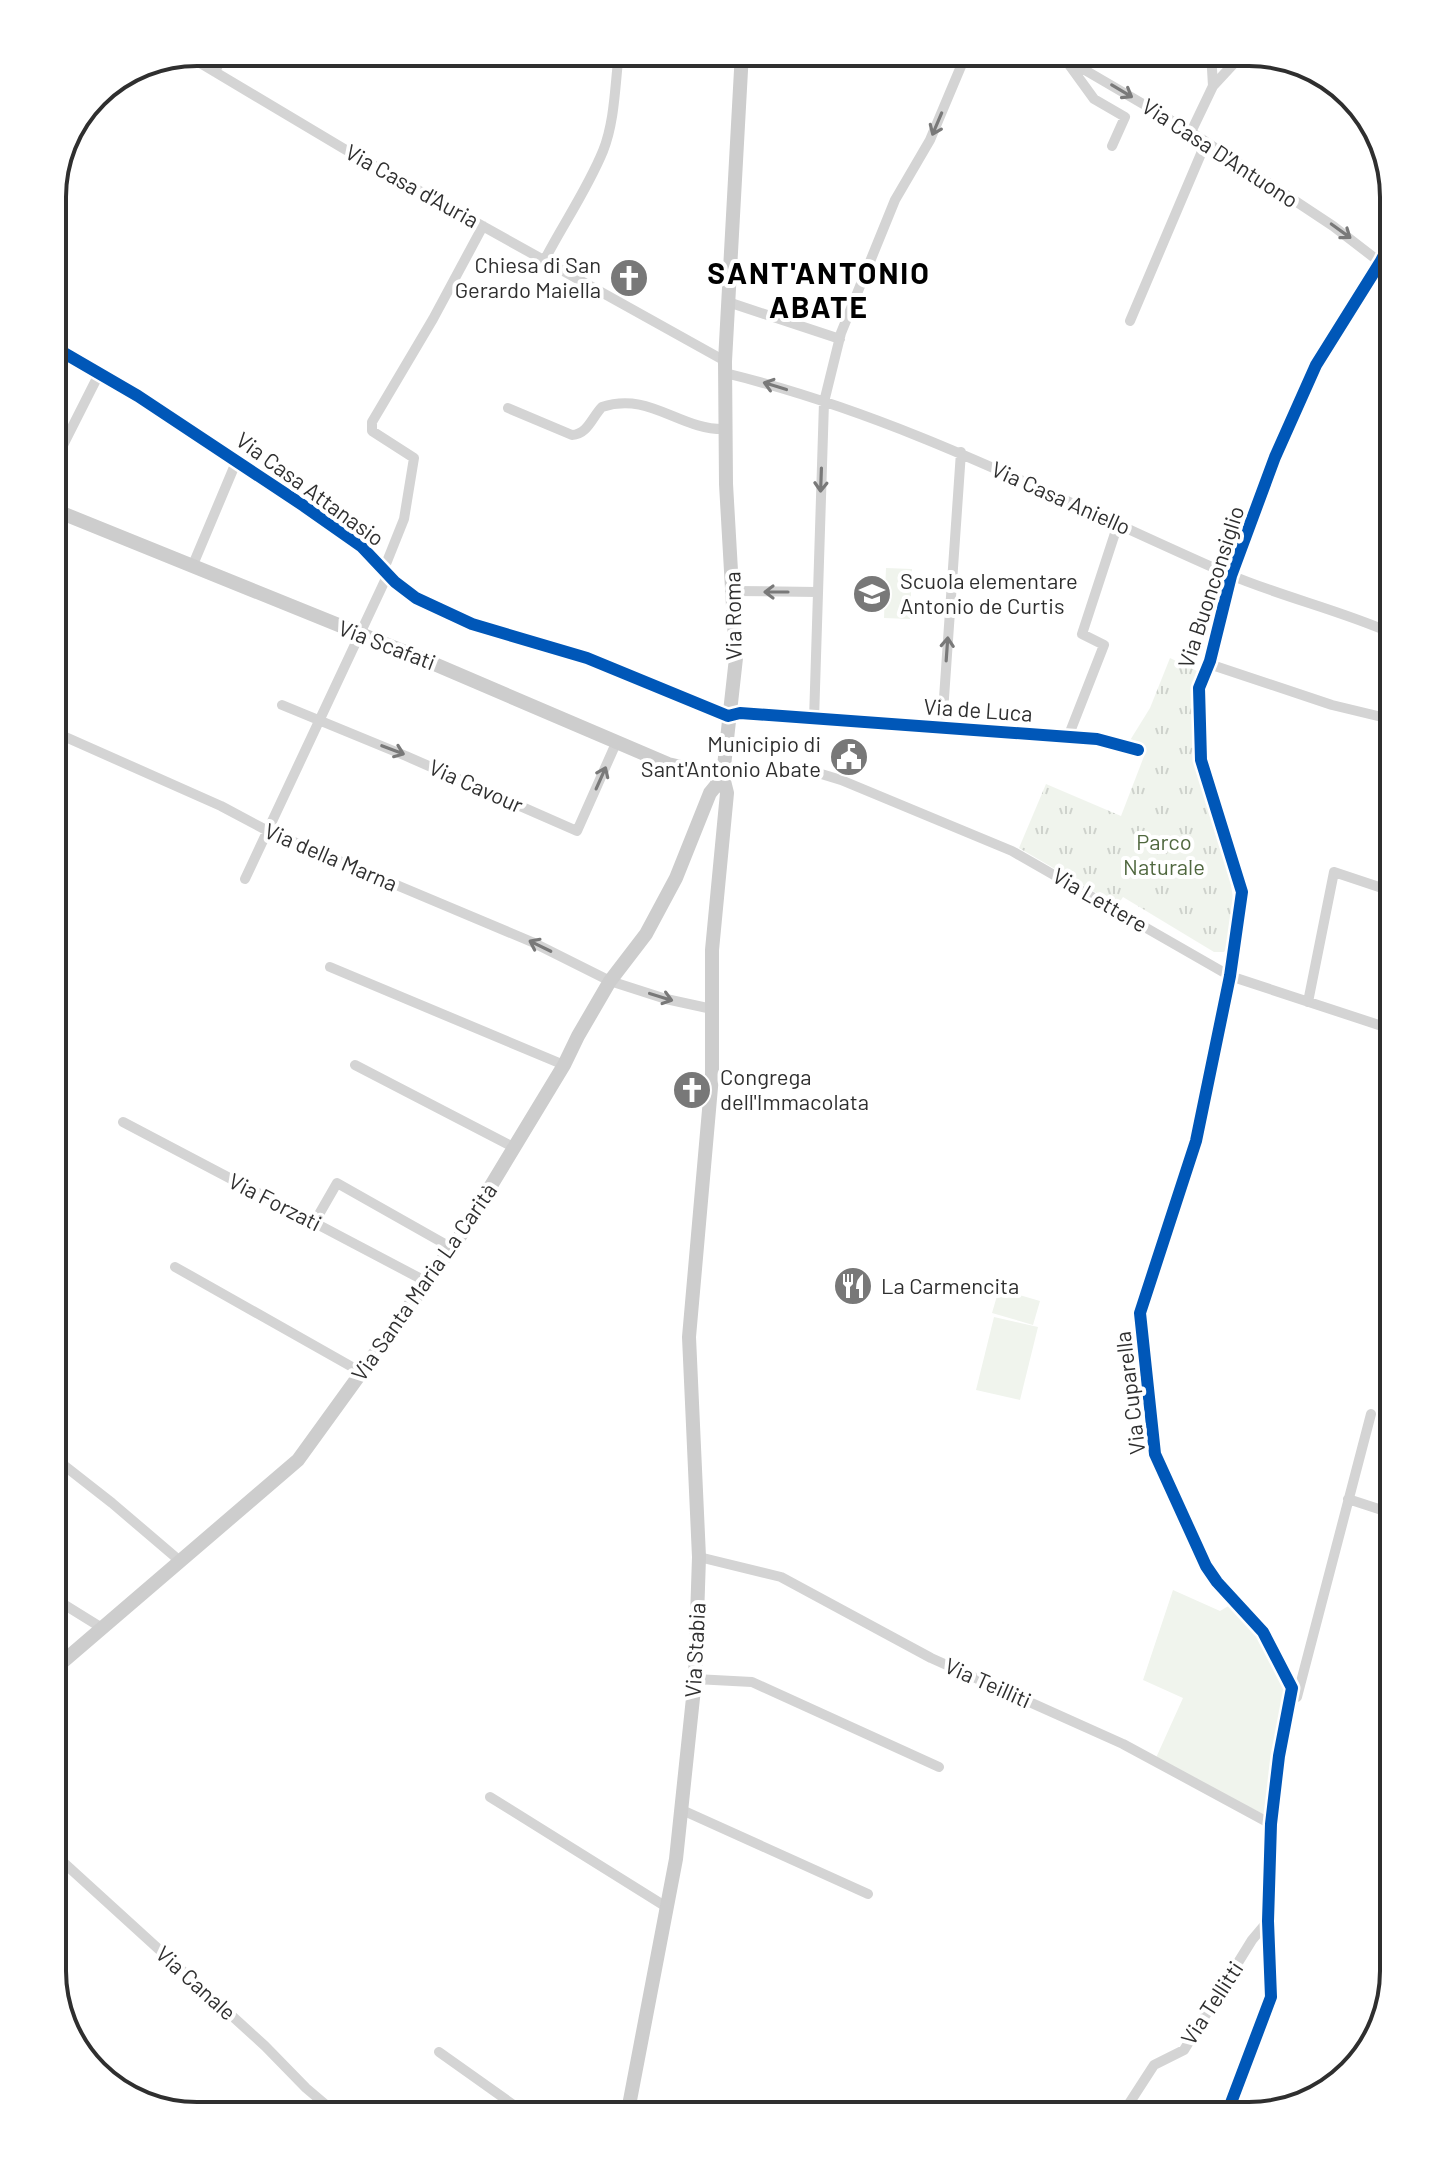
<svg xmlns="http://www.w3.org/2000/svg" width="1446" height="2168" font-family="Barlow,sans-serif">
  <defs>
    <pattern id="park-tufts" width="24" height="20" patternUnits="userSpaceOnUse" patternTransform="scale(2)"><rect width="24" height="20" fill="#f0f4ed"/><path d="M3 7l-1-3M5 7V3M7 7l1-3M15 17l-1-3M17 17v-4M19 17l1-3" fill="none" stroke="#ced2cc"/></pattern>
  </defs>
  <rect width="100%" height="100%" fill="#fff"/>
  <path fill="url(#park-tufts)" d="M1170,658L1197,671C1193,700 1194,736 1199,765C1207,813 1254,909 1224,952H1214L1123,897L1119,903L1100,892L1098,894L1019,848L1046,784L1121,816L1146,751L1129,742L1150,708Z"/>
  <path fill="#f0f4ed" d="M886,568L912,569L910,619L884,618Z
    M999,1289L1040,1301L1033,1325L992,1313Z
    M994,1317L1038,1327L1020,1400L976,1390Z
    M1173,1590L1220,1611L1230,1605L1263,1643L1284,1688L1267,1816L1155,1760L1183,1698L1143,1680Z"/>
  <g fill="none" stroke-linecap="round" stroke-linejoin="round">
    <path stroke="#d4d4d4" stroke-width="10" d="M1054,52L1191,132L1333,226L1394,273
      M1252,52L1270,61
      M185,54L346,150L725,361
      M1065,59L1094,99L1125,117L1112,146
      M215,72L224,52
      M1213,86L1238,59L1249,52
      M1191,132L1213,86L1211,52
      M544,261C563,224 587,190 603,151C615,121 615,84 619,52
      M728,302L840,339
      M1130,321L1206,142
      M52,346L138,396L304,506L361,546L395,582L416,598L472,624L587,658L728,716L740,713L1097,739L1138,750
      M725,373C903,416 1061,501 1228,574C1282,597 1340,610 1394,634
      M508,408L572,435C588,434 592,417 602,407C650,391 680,431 726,429
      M52,467L100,372
      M192,567L237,460
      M384,569L404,519L414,458L372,431V422L433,319L483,226
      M734,591L817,592
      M1209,664L1332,705L1386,718
      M282,705L406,756L577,831L617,741
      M814,720L824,402L841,333L895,200L930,140L967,52
      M942,727L961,452
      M52,731L221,806L268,831L532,942L610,981L666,999L712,1009
      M1068,737L1104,645L1082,634L1118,524
      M805,769L841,780L1012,851L1230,976L1394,1030
      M245,879L388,574
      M330,967L564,1065
      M1308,1002L1334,872L1394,892
      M355,1065L515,1148
      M123,1122L427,1282
      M314,1223L337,1183L452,1248
      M175,1267L361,1372
      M52,1456L112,1503L180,1561
      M1348,1499L1394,1514
      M699,1557L781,1577L931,1658L1123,1744L1271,1824
      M52,1597L102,1628
      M695,1679L752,1682L939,1767
      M1297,1697L1371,1414
      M490,1797L668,1908
      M682,1810L868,1894
      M52,1852L265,2046L306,2088L339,2116
      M439,2052L529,2116
      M1121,2116L1154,2065L1184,2050L1252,1940L1268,1921
      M1226,2116L1271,1997L1268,1921L1271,1824L1279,1756L1292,1688L1263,1632L1217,1582L1206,1566L1155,1454L1140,1313L1196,1141L1230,976L1242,892L1201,760L1199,688L1210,661L1231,576L1275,457L1316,365L1381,261L1394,235"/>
    <path stroke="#cdcdcd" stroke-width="14" d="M52,509L425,660L668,764L723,777
      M52,1671L298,1460L463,1232L564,1065L578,1036L610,981L646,934L676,878L710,793L723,777
      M627,2116L676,1859L695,1679L699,1557L689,1337L712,1076V950L727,793L723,777L725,757L736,658L726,484L725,361L742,52"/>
    <g stroke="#fff" stroke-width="17">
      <path id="cycleway" d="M52,346L138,396L304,506L361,546L395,582L416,598L472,624L587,658L728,716L740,713L1097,739L1138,750
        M1226,2116L1271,1997L1268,1921L1271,1824L1279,1756L1292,1688L1263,1632L1217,1582L1206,1566L1155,1454L1140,1313L1196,1141L1230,976L1242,892L1201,760L1199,688L1210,661L1231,576L1275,457L1316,365L1381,261L1394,235"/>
    </g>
    <use href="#cycleway" stroke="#0057b8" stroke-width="12"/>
  </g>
  <defs><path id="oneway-shaft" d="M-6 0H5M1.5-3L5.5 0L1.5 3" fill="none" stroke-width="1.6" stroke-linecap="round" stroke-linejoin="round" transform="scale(2)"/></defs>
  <g stroke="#797979">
    <use href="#oneway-shaft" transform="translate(1122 91) rotate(31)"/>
    <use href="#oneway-shaft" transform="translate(937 124) rotate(113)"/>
    <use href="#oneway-shaft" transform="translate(1341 231) rotate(36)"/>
    <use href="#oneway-shaft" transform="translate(775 386) rotate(-163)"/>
    <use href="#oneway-shaft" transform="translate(821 480) rotate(92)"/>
    <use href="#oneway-shaft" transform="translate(776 592) rotate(-180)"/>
    <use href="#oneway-shaft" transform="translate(947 649) rotate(-86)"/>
    <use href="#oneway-shaft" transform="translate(393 750) rotate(21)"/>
    <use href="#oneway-shaft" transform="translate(601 778) rotate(-66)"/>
    <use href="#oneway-shaft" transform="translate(540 946) rotate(-154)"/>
    <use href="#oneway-shaft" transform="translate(661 997) rotate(17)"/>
  </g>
  <defs>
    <g id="church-disc" transform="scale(2)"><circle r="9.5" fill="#787878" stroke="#fff"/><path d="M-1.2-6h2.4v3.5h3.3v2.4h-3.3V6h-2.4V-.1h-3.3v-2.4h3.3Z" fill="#fff"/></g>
    <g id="school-disc" transform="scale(2)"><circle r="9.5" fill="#787878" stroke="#fff"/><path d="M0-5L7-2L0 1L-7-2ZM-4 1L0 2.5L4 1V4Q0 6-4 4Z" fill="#fff"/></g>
    <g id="civic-disc" transform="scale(2)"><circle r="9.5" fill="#787878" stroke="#fff"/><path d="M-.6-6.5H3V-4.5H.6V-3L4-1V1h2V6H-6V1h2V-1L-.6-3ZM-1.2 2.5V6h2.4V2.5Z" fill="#fff"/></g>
    <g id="restaurant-disc" transform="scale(2)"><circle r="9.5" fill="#787878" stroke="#fff"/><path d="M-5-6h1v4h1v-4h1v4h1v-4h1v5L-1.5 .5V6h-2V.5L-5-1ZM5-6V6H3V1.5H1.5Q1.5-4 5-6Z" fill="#fff"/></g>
  </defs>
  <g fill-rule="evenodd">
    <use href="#church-disc" x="629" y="278"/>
    <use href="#school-disc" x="872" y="594"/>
    <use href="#civic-disc" x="849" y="757"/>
    <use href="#church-disc" x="692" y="1090"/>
    <use href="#restaurant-disc" x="853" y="1286"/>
  </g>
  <g text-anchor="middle" stroke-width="8" stroke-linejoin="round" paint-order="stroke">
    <g font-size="22" fill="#2f2f2f" stroke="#fff">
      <text transform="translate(1220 153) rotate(33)" y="8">Via Casa D'Antuono</text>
      <text transform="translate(412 186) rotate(29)" y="8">Via Casa d'Auria</text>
      <text transform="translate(310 489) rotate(36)" y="8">Via Casa Attanasio</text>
      <text transform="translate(1061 498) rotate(24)" y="8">Via Casa Aniello</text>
      <text transform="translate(1211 587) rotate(-72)" y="8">Via Buonconsiglio</text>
      <text transform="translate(733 616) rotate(-91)" y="8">Via Roma</text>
      <text transform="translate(387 645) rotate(21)" y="8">Via Scafati</text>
      <text transform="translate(978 710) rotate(4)" y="8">Via de Luca</text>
      <text transform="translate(476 786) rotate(24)" y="8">Via Cavour</text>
      <text transform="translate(331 857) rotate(23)" y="8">Via della Marna</text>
      <text transform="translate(1100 900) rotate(30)" y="8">Via Lettere</text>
      <text transform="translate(275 1202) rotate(27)" y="8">Via Forzati</text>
      <text transform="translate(424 1282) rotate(-55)" y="8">Via Santa Maria La Carità</text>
      <text transform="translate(1130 1393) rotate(-97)" y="8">Via Cuparella</text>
      <text transform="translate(695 1650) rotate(-87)" y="8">Via Stabia</text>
      <text transform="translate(988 1683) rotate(24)" y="8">Via Teilliti</text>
      <text transform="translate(196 1983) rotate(42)" y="8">Via Canale</text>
      <text transform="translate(1212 2003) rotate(-57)" y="8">Via Tellitti</text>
    </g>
    <g font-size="22" fill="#2f2f2f" stroke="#fff" text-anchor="start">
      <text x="601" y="273" text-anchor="end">Chiesa di San<tspan x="601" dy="25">Gerardo Maiella</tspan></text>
      <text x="900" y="589">Scuola elementare<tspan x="900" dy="25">Antonio de Curtis</tspan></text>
      <text x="821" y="752" text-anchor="end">Municipio di<tspan x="821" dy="25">Sant'Antonio Abate</tspan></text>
      <text x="720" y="1085">Congrega<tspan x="720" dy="25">dell'Immacolata</tspan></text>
      <text x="881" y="1294">La Carmencita</text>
    </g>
    <g font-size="22" fill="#50683f" stroke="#fff">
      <text x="1164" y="850">Parco<tspan x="1164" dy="25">Naturale</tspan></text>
    </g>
    <g font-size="30" font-weight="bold" letter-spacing="2" fill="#000" stroke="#fff">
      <text x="819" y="284">SANT'ANTONIO<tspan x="819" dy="34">ABATE</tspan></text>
    </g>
  </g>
  <path d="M0 0H1446V2168H0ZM197 66H1249A131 131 0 0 1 1380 197V1971A131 131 0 0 1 1249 2102H197A131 131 0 0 1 66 1971V197A131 131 0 0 1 197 66Z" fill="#fff" fill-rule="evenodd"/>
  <path fill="none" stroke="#2f2f2f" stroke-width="4" d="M197 66H1249A131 131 0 0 1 1380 197V1971A131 131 0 0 1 1249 2102H197A131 131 0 0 1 66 1971V197A131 131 0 0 1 197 66Z"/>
</svg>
